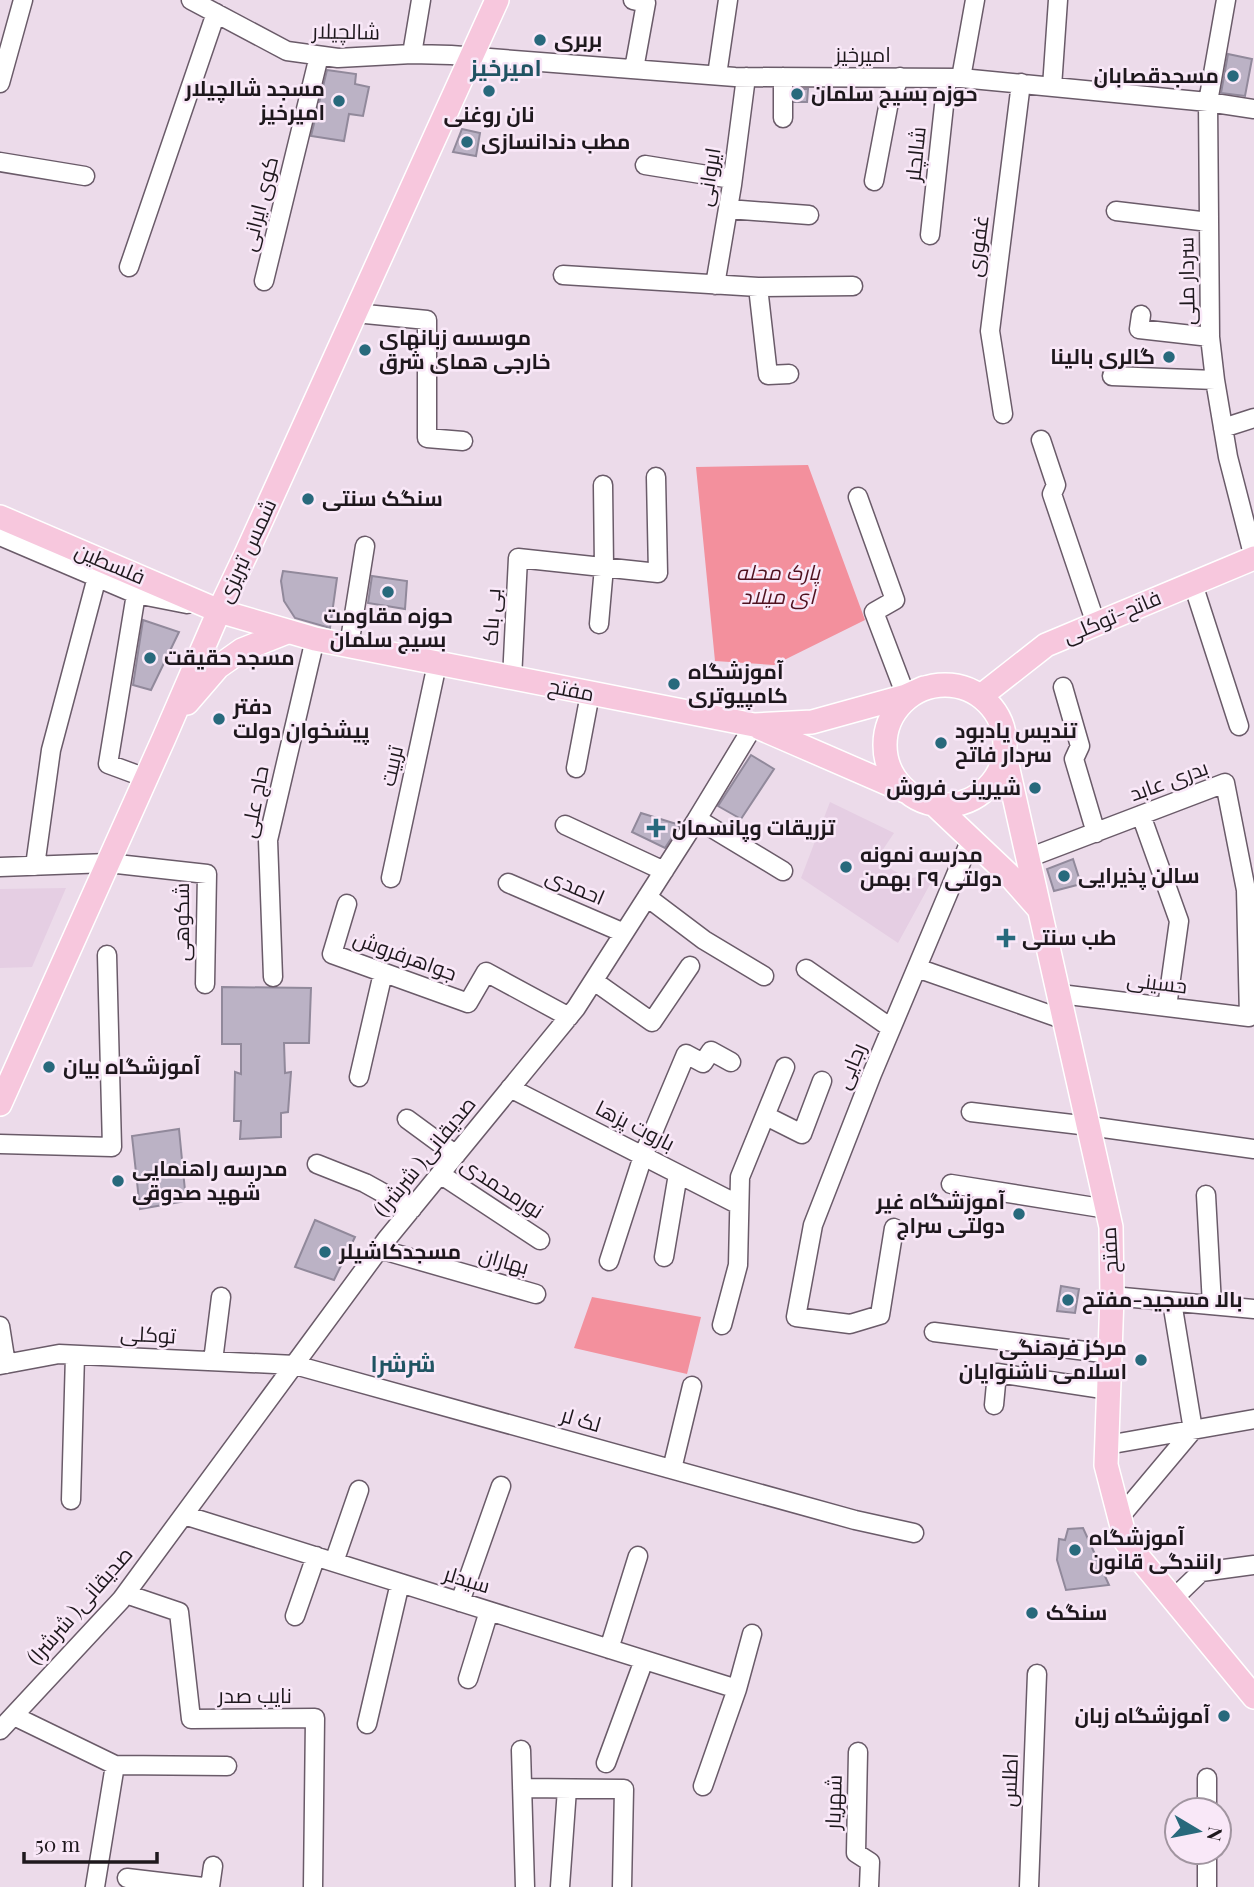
<svg xmlns="http://www.w3.org/2000/svg" width="1254" height="1887" font-family="'Playfair Display',Cairo,serif">
  <rect width="100%" height="100%" fill="#ecdbea"/>
  <path fill="#e5cee3" d="M830,802L894,833L876,860L908,879L929,874L934,877L898,943L801,878Z
    M66,888L32,967L0,968V889Z"/>
  <path fill="#f3909d" d="M808,465L865,620L774,665L715,661L696,467Z
    M592,1297L701,1317L687,1374L574,1348Z"/>
  <path fill="#bbb2c5" stroke="#91899b" stroke-width="2" d="M1228,54L1252,59L1245,96L1221,93Z
    M327,70L356,74L355,84L369,87L363,116L349,114L344,141L311,136Z
    M794,89H808L807,102H794Z
    M462,129L480,133L476,156L453,152Z
    M283,571L337,578L330,628L295,618L284,601L281,581Z
    M372,576L407,581L405,609L368,603Z
    M143,620L179,632L151,690L133,685Z
    M751,755L774,769L741,819L718,806Z
    M641,813L680,825L665,848L632,832Z
    M1073,859L1081,884L1054,891L1047,869Z
    M222,987L311,988L309,1043H284L285,1073L291,1072L288,1112L281,1113V1137L240,1139L241,1121H234L235,1072L241,1074V1044H222Z
    M179,1129L186,1201L140,1209L132,1136Z
    M315,1220L355,1237L334,1280L295,1267Z
    M1061,1286L1079,1289L1075,1313L1057,1311Z
    M1083,1528L1109,1585L1066,1590L1057,1560L1059,1539L1065,1540L1068,1529Z"/>
  <g fill="none" stroke-linecap="round" stroke-linejoin="round">
    <g stroke="#6a5b69" stroke-width="21">
      <path id="minor" d="M191,0L287,51L338,58L412,54L451,55L735,77L961,78L1208,102L1254,109
        M633,0L646,3L634,69
        M1226,0L1208,102L1210,337L1215,380L1228,457L1254,558
        M412,54L421,0
        M717,75L728,0
        M961,78L975,0
        M0,83L23,0
        M1052,87L1058,0
        M783,118V77
        M0,162L85,176
        M645,165L732,179
        M874,181L889,102L900,77
        M728,209L809,215
        M1116,211L1209,222
        M930,235L947,78
        M129,267L216,13
        M563,275L758,287L768,375L789,374
        M264,281L319,56
        M715,285L732,185L746,77
        M758,287L853,286
        M355,313L427,320V438L463,441
        M1141,315L1139,329L1210,337
        M1112,376L1215,380
        M1003,414L990,331L1021,83
        M1223,428L1254,418
        M1041,440L1056,485L1052,494L1096,624
        M858,497L895,600L874,612L906,696
        M0,536L136,594L187,604
        M1193,584L1239,726
        M136,594L108,764L146,778
        M599,624L604,567L603,485
        M349,646L365,546
        M512,679L518,558L658,573L656,477
        M1063,687L1080,746L1074,759L1096,833
        M576,768L590,694
        M1141,815L1179,921L1167,1007
        M697,819L783,871
        M565,825L664,871
        M1028,858L1225,783L1246,890L1249,1017L1060,994
        M35,866L51,750L97,577
        M0,867L108,863L207,874L205,984
        M391,878L437,664
        M508,883L624,933
        M647,897L704,940L764,976
        M347,904L332,954L468,1003L486,972L569,1017
        M917,968L1065,1020
        M806,969L891,1028
        M273,977L268,840L315,639
        M594,981L652,1022L690,966
        M359,1077L383,973
        M510,1088L739,1205
        M971,1112L1089,1126L1254,1149
        M766,1116L802,1134L822,1081
        M407,1119L456,1155
        M0,1144L112,1147L107,955
        M317,1164L365,1183L412,1209
        M440,1174L540,1240
        M951,1184L1107,1209
        M1206,1195L1212,1305
        M894,1228L880,1315L850,1324L796,1317L813,1225L872,1074L971,839
        M379,1249L536,1294
        M664,1257L678,1174
        M609,1261L643,1156L686,1054L703,1063L711,1051L731,1062
        M1112,1296L1254,1309
        M722,1325L738,1265L740,1177L785,1067
        M0,1326L6,1364
        M934,1332L1110,1354
        M213,1361L221,1297
        M0,1365L59,1354L295,1365L855,1520L914,1533
        M994,1405L997,1373L1109,1390
        M1107,1445L1254,1419
        M672,1469L692,1386
        M71,1500L75,1355
        M184,1515L737,1689
        M1120,1517L1193,1430L1172,1302
        M334,1562L359,1490
        M126,1594L179,1612L191,1719L315,1718L313,1887
        M1173,1599L1201,1572L1254,1565
        M460,1602L501,1486
        M295,1616L316,1556
        M609,1649L638,1556
        M468,1679L489,1611
        M14,1716L115,1765L227,1766
        M367,1724L400,1583
        M0,1730L121,1600L386,1240L576,1008L697,819L754,725
        M521,1750L525,1887
        M858,1752L856,1853L870,1862L869,1887
        M606,1763L644,1660
        M1207,1778V1810
        M703,1786L737,1689L752,1634
        M522,1788L624,1789L622,1887
        M1207,1852V1887
        M127,1878L203,1887
        M95,1887L115,1765
        M210,1887L213,1866
        M560,1887L567,1789
        M1029,1887L1037,1674"/>
    </g>
    <g stroke="#fff" stroke-width="26">
      <path id="major" d="M0,517L219,611L315,639L754,725L812,722L906,696L924,688
        M885 745a60 60 0 1 1 120 0a60 60 0 1 1-120 0Z
        M981,696L1046,645L1254,558
        M187,703L218,667L242,650L287,632
        M760,728L905,791
        M1005,756L1111,1227L1112,1296L1106,1465L1126,1542L1254,1697
        M935,805L1009,875L1039,909
        M0,1104L164,738L219,611L247,552L497,0"/>
    </g>
    <use href="#minor" stroke="#fff" stroke-width="18"/>
    <use href="#major" stroke="#f7c7dd" stroke-width="23"/>
  </g>
  <g fill="#28697c" stroke="#f9e8f8" stroke-width="2.5">
    <circle cx="540" cy="40" r="7"/>
    <circle cx="1233" cy="76" r="7"/>
    <circle cx="489" cy="91" r="7"/>
    <circle cx="797" cy="94" r="7"/>
    <circle cx="339" cy="101" r="7"/>
    <circle cx="467" cy="142" r="7"/>
    <circle cx="365" cy="350" r="7"/>
    <circle cx="1169" cy="357" r="7"/>
    <circle cx="308" cy="499" r="7"/>
    <circle cx="388" cy="592" r="7"/>
    <circle cx="150" cy="658" r="7"/>
    <circle cx="674" cy="684" r="7"/>
    <circle cx="219" cy="719" r="7"/>
    <circle cx="941" cy="743" r="7"/>
    <circle cx="1035" cy="788" r="7"/>
    <path d="M652.5 817.5h7v7h7v7h-7v7h-7v-7h-7v-7h7z"/>
    <circle cx="846" cy="867" r="7"/>
    <circle cx="1064" cy="876" r="7"/>
    <path d="M1002.5 927.5h7v7h7v7h-7v7h-7v-7h-7v-7h7z"/>
    <circle cx="49" cy="1067" r="7"/>
    <circle cx="118" cy="1181" r="7"/>
    <circle cx="1019" cy="1214" r="7"/>
    <circle cx="325" cy="1252" r="7"/>
    <circle cx="1068" cy="1300" r="7"/>
    <circle cx="1141" cy="1360" r="7"/>
    <circle cx="1075" cy="1550" r="7"/>
    <circle cx="1032" cy="1613" r="7"/>
    <circle cx="1224" cy="1716" r="7"/>
  </g>
  <g text-anchor="middle" stroke-width="5" stroke-linejoin="round" paint-order="stroke">
    <g font-size="21" fill="#1e181d" stroke="#f9e8f8">
      <text transform="translate(346 32) rotate(1)" y="7">شالچیلار</text>
      <text x="863" y="62">امیرخیز</text>
      <text transform="translate(916 154) rotate(-84)" y="7">شالچلر</text>
      <text transform="translate(709 177) rotate(-81)" y="7">ایروانی</text>
      <text transform="translate(260 204) rotate(-76)" y="7">کوی ایرانی</text>
      <text transform="translate(978 246) rotate(-83)" y="7">غفوری</text>
      <text transform="translate(1187 281) rotate(-91)" y="7">سردار ملی</text>
      <text transform="translate(247 551) rotate(-65)" y="7">شمس تبریزی</text>
      <text transform="translate(110 564) rotate(23)" y="7">فلسطین</text>
      <text transform="translate(492 617) rotate(-87)" y="7">بی باک</text>
      <text transform="translate(1112 617) rotate(-23)" y="7">فاتح-توکلی</text>
      <text transform="translate(571 690) rotate(11)" y="7">مفتح</text>
      <text transform="translate(392 766) rotate(-78)" y="7">تربیت</text>
      <text transform="translate(1169 781) rotate(-20)" y="7">بدری عابد</text>
      <text transform="translate(255 802) rotate(-79)" y="7">حاج علی</text>
      <text transform="translate(575 887) rotate(23)" y="7">احمدی</text>
      <text transform="translate(182 922) rotate(-90)" y="7">شکوهی</text>
      <text transform="translate(405 956) rotate(20)" y="7">جواهرفروش</text>
      <text transform="translate(1157 983) rotate(7)" y="7">حسینی</text>
      <text transform="translate(851 1066) rotate(-68)" y="7">رجایی</text>
      <text transform="translate(635 1126) rotate(27)" y="7">باروت پزها</text>
      <text transform="translate(425 1157) rotate(-51)" y="7">(شرشرا )صدیقانی</text>
      <text transform="translate(502 1188) rotate(33)" y="7">نورمحمدی</text>
      <text transform="translate(1110 1250) rotate(-93)" y="7">مفتح</text>
      <text transform="translate(504 1261) rotate(16)" y="7">بهاران</text>
      <text transform="translate(148 1335) rotate(3)" y="7">توکلی</text>
      <text transform="translate(581 1420) rotate(16)" y="7">لک لر</text>
      <text transform="translate(467 1580) rotate(17)" y="7">سیدلر</text>
      <text transform="translate(80 1606) rotate(-49)" y="7">(شرشرا )صدیقانی</text>
      <text x="255" y="1703">نایب صدر</text>
      <text transform="translate(1010 1780) rotate(-88)" y="7">اطلس</text>
      <text transform="translate(834 1802) rotate(-88)" y="7">شهریار</text>
    </g>
    <g font-size="21" font-weight="bold" fill="#1e181d" stroke="#f9e8f8" text-anchor="start">
      <text x="554" y="47">بربری</text>
      <text x="1219" y="83" text-anchor="end">مسجدقصابان</text>
      <text x="325" y="96" text-anchor="end">مسجد شالچیلار<tspan x="325" dy="24">امیرخیز</tspan></text>
      <text x="811" y="101">حوزه بسیج سلمان</text>
      <text x="489" y="122" text-anchor="middle">نان روغنی</text>
      <text x="481" y="149">مطب دندانسازی</text>
      <text x="379" y="345">موسسه زبانهای<tspan x="379" dy="24">خارجی همای شرق</tspan></text>
      <text x="1155" y="364" text-anchor="end">گالری بالینا</text>
      <text x="322" y="506">سنگک سنتی</text>
      <text x="388" y="623" text-anchor="middle">حوزه مقاومت<tspan x="388" dy="24">بسیج سلمان</tspan></text>
      <text x="164" y="665">مسجد حقیقت</text>
      <text x="688" y="679">آموزشگاه<tspan x="688" dy="24">کامپیوتری</tspan></text>
      <text x="233" y="714">دفتر<tspan x="233" dy="24">پیشخوان دولت</tspan></text>
      <text x="955" y="738">تندیس یادبود<tspan x="955" dy="24">سردار فاتح</tspan></text>
      <text x="1021" y="795" text-anchor="end">شیرینی فروش</text>
      <text x="672" y="835">تزریقات وپانسمان</text>
      <text x="860" y="862">مدرسه نمونه<tspan x="860" dy="24">دولتی ۲۹ بهمن</tspan></text>
      <text x="1078" y="883">سالن پذیرایی</text>
      <text x="1022" y="945">طب سنتی</text>
      <text x="63" y="1074">آموزشگاه بیان</text>
      <text x="132" y="1176">مدرسه راهنمایی<tspan x="132" dy="24">شهید صدوقی</tspan></text>
      <text x="1005" y="1209" text-anchor="end">آموزشگاه غیر<tspan x="1005" dy="24">دولتی سراج</tspan></text>
      <text x="339" y="1259">مسجدکاشیلر</text>
      <text x="1082" y="1307">بالا مسجید-مفتح</text>
      <text x="1127" y="1355" text-anchor="end">مرکز فرهنگی<tspan x="1127" dy="24">اسلامی ناشنوایان</tspan></text>
      <text x="1089" y="1545">آموزشگاه<tspan x="1089" dy="24">رانندگی قانون</tspan></text>
      <text x="1046" y="1620">سنگک</text>
      <text x="1210" y="1723" text-anchor="end">آموزشگاه زبان</text>
    </g>
    <g font-size="21" font-style="italic" fill="#4f111f" stroke="#f9e8f8">
      <text x="778" y="580">پارک محله<tspan x="778" dy="24">ای میلاد</tspan></text>
    </g>
    <g font-size="23" font-weight="bold" fill="#205463" stroke="#f9e8f8">
      <text x="506" y="76">امیرخیز</text>
      <text x="403" y="1372">شرشرا</text>
    </g>
  </g>
  <g transform="translate(1198 1831) rotate(100)"><circle r="33" fill="#f9e8f8" stroke="#a195a0" stroke-width="2"/>
  <path d="M0-5L12 26L0 18L-12 26Z" fill="#28697c"/>
  <text y="-10" font-size="19" font-weight="bold" text-anchor="middle" fill="#1e181d">N</text>
  </g>
  <path d="M24 1852v10h133v-10" fill="none" stroke="#1e181d" stroke-width="3.5"/>
  <text x="35" y="1852" font-size="21" fill="#1e181d" stroke="#f9e8f8" stroke-width="5" paint-order="stroke">50 m</text>
</svg>
